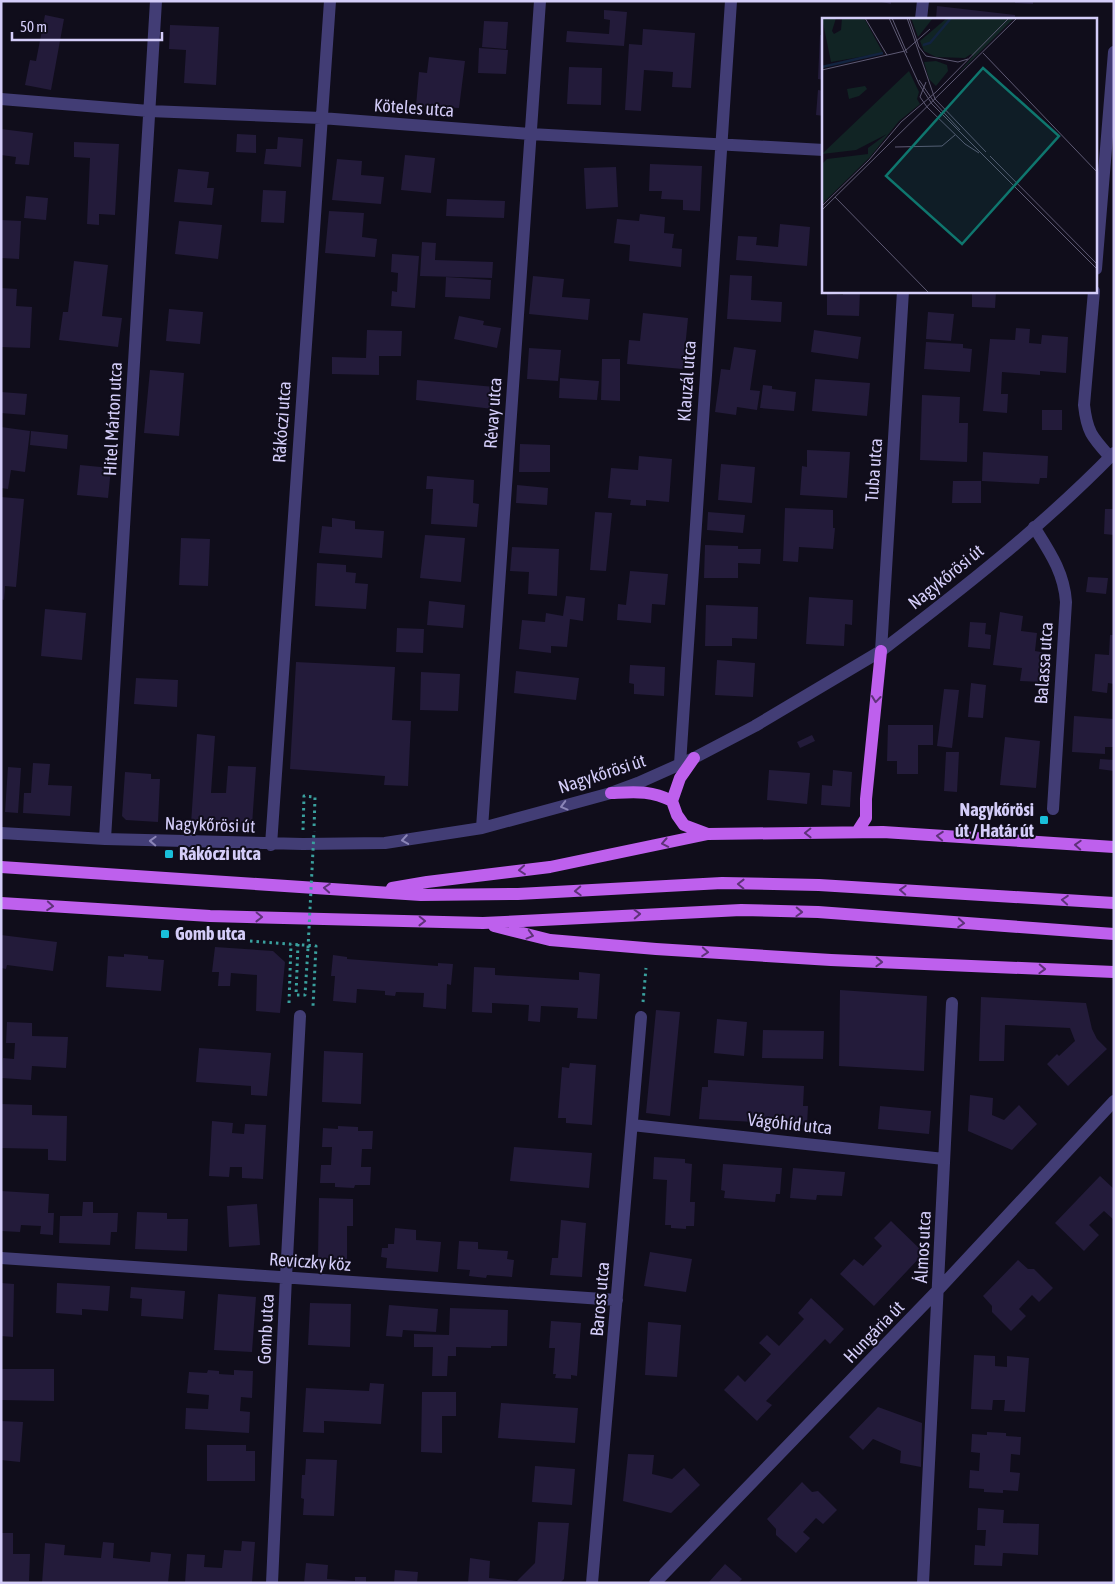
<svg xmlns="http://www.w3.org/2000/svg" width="1115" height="1584" font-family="'Asap Condensed',sans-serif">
  <rect width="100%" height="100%" fill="#100d1b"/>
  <path fill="#231b3a" d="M877,1H891V4Z
    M1015,1H1033V4L1015,3Z
    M937,6L1015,15V19H936Z
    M604,10L627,12L624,46L566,42L567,31L609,34L610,20L604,19Z
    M45,15L64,19L51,90L25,85L30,60L36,61Z
    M484,21L508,22L506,49L482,47Z
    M170,25L219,27L216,85L184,83L186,50L169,49Z
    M643,29L695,33L691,88L672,87L673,72L644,70L641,111L625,110L629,44L642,45Z
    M820,35H824V80L818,79Z
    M479,48L508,50L506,74L478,73Z
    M429,57L465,61L459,108L416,106L419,72L427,73Z
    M569,67L602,68L601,105L567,104Z
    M818,90L824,91V116L816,115Z
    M1,129L33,133L29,165L15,164L16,157L1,155Z
    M237,134L256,135V153L236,152Z
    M278,137L303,139L301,167L264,164L266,149H277Z
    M74,142L119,144L115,215L99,214V225L87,224L90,158L74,157Z
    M405,155L435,158L431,193L401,190Z
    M337,159L362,161L361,175L384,177L381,204L332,200Z
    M650,164L702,166L700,211L683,210V200L661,199L662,191H649Z
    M616,167L618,207L586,209L584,168Z
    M178,169L209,172L207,188H214L212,205L174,202Z
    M263,190L286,191L284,223L261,222Z
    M26,196L48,198L46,220L24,218Z
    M447,199L505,201L504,218L446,216Z
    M329,211L364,213L362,237L377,239L375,257L325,253Z
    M640,214L665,217L664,233L674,234L672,248L682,249L681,267L629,261L630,245L614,243L617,219L639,221Z
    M1,220L21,221L19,259L1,258Z
    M179,221L222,225L218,259L175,254Z
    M780,224L810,227L807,266L736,260L738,236L757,237L756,245L778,247Z
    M422,242L436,243L435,260L493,262L492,278L420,276Z
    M392,254L419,256L415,308L391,306L392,291L397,292L398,273L391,272Z
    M74,261L108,265L102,316L122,318L118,347L59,340L63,312H68Z
    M730,275L752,276L751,300L782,302L781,322L727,319Z
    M533,276L564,279L562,297L590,299L588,320L529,314Z
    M446,277L491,280L490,299L445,297Z
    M1,288L17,289L16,306L32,307L30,348L1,347Z
    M843,291H860L859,316L827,315V294L843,295Z
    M972,291H996L995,308L972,307Z
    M1048,291H1066V294L1048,293Z
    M169,309L203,312L200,344L166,341Z
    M928,312L954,314L951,341L926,339Z
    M643,313L688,318L683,369L627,364L629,340L640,341Z
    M459,316L484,321L483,325L501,328L497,348L454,339Z
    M1016,328L1030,329L1029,343L1041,344L1042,335L1068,337L1066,373L1040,371V375L1002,372L1001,394H1008L1007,413L983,411L990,339L1015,340Z
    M367,330L402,331L401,356H379V375L332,374V357L366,358Z
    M814,330L861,337L858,359L811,352Z
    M926,342L963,344V348L972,349L970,372L924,369Z
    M734,347L756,350L750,390L760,391L757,410L737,407L736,415L715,412L721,369L730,370Z
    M529,348L561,350L558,381L527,379Z
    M602,359H620V401L601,400Z
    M150,370L184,373L179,436L144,433Z
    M560,378L599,381L597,400L559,398Z
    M815,379L870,383L867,416L812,411Z
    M417,380L495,387L493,409L416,400Z
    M763,385L772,386V389L796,392L794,411L760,408Z
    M1,392L27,394L25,415L1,413Z
    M922,395L960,397L959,423H968L967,462L920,460Z
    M1042,410H1062V430H1042Z
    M1,427L30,431L25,472L11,470L8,489L1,488Z
    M31,431L68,435L67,449L30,445Z
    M520,444L550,445V472H519Z
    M807,450L850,452L847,498L800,495L802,466L807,467Z
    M983,452L1048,456L1047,478H1040L1039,484L982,481Z
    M639,456L672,459L669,502L646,500V506L630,505L631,500L608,498L611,468L638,470Z
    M721,464L755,467L752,503L718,500Z
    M80,465L111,468L108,498L77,495Z
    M427,476L474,480L473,503L479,504L477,527L431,524L433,489H426Z
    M953,481H981V503H952Z
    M517,485L548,488L547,505L516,503Z
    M1,497L24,499L16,587L5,586L4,600L1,599Z
    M785,508L833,510V528H835L833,549L799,547L798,562L783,561Z
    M1105,509H1114V535L1104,534Z
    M595,512L612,513L606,571L590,570Z
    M708,512L745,515L743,533L707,530Z
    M332,518L355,521V529L384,531L382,558L319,553L322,526L332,527Z
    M425,535L465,538L461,582L420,578Z
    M181,538L210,539L208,586L179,585Z
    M705,545L738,546V549H761L760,564L738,563V578H704Z
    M512,547L559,549L557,596L528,594L529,572L510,571Z
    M317,563L346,565V572L356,573L355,583L368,584L366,609L315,606Z
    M630,571L668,574L665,605L652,604L651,623L617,620L618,604L626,605Z
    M1088,577L1108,578L1106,594L1086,592Z
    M566,596L585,598L583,621L570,619L567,647L551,646V653L519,649L522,620L545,622L546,613L563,616Z
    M809,597L853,600L852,625L845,624L844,646L806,644Z
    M429,601L465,605L463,628L427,625Z
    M706,605L758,607L757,639L732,638V646H705Z
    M45,609L86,613L82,660L41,656Z
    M1000,612L1023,616L1021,631L1037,633L1035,651L1046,653L1043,682L1020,681L1022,668L993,665Z
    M970,622L986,623L985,634L991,635L990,649L968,647Z
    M397,628L424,629L423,653L396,652Z
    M1110,635H1114V684L1108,683L1107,693L1092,691L1095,654L1109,655Z
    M717,660L755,663L753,697L715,695Z
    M296,662L395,667L392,720L411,721L408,786L384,785L385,776L290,769Z
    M630,665L665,667L664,696L634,694V684L629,683Z
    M516,671L579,678L576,700L514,693Z
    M421,672L460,674L458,711L420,710Z
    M136,678L178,680L177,707L134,704Z
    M971,683L986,685L983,718L968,717Z
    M944,689L959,690L952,748L937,746Z
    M1074,716L1114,719V747H1105V754L1072,752Z
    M888,725H933V745H918V774H897V761H887Z
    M197,734L215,736L211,793H226L228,766L256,767L252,825L248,828L191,824Z
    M812,735L815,741L800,748L797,742Z
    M1005,737L1040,741L1036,788L1000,785Z
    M946,752H959L957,792L944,791Z
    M1100,759L1114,760V771L1099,769Z
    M33,763L50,764L48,785L72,786L70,816L23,813L24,793H31Z
    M8,767L21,768L18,813L5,812Z
    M769,770L810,773L807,804L767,800Z
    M833,770L852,772L850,807L821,805L822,785L832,786Z
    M125,772L151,774V779H160L158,822L126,820L122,816Z
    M1,935L57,942L53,971L7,965L6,969L1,968Z
    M215,947L273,951L285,962L280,1013L256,1011L257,975L231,973L230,986H218L219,972H212Z
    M124,954L148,956V959L164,960L161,991L106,987L108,956L124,957Z
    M333,955L347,957V959L438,966V963L453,964L451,985L447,984L446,1009L423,1007L424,993L396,992L395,996L385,995V991L357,989L356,1003L333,1001L335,976H331Z
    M474,967L495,968V975L579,980V972L600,974L597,1019L577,1018L578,1008L541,1006L540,1022L528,1021L529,1005L492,1003V1013L472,1012Z
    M840,990L927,996L924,1071L839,1066Z
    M981,997L1086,1003L1092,1029L1097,1039L1107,1049L1068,1086L1047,1064L1057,1054L1059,1056L1075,1041L1070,1028L1005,1025L1004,1061H979Z
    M656,1010L680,1012L670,1116L646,1113Z
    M717,1019L747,1022L744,1056L714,1053Z
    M7,1022L32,1023V1036L68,1037L66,1068L32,1066L31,1080L2,1078L3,1058L14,1059L15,1043H6Z
    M763,1030L824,1031L823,1059L762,1058Z
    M199,1048L271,1053L267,1096L251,1095V1086L196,1082Z
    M324,1051L363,1053L361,1104L322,1102Z
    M570,1063L596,1065L592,1125L566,1123V1118H558L562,1067L569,1068Z
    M708,1080L804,1086L803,1106H808L807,1125L699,1119L702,1087H708Z
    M970,1095L993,1098L992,1115L1004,1120L1019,1105L1037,1124L1012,1150L968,1131Z
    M1,1104L32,1105V1115L67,1116L66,1161L48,1160V1149L1,1148Z
    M880,1106L931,1111L929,1134L878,1129Z
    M212,1121L233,1123L232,1133L244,1134L245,1124L266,1125L263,1179L242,1178V1167H230L229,1177L209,1176Z
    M338,1126L358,1127V1131H373L372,1149H362L361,1167H371L370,1185H355L354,1188L335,1187V1183H320L321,1165H331L332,1147H322L323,1128L338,1129Z
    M514,1147L592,1153L589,1188L510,1181Z
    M654,1157L685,1159V1163L692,1164L690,1202H695L694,1226H686V1229L671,1228V1225H665L667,1180L653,1179Z
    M723,1164L782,1168L780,1194H776L775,1202L724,1198L725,1191L721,1190Z
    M793,1168L845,1172L842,1196L817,1195L816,1200L790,1198Z
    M1100,1176L1114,1189V1220L1104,1211L1089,1225L1099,1235L1084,1251L1055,1223Z
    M1,1191L49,1194L48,1213H54L53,1235L40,1234L41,1226L21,1225L20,1232L1,1231Z
    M319,1198L353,1199V1226H347V1259L318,1258Z
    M83,1202H93V1213H118L117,1232H111L110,1245L59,1243L60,1216H82Z
    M257,1204L260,1245L229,1247L227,1206Z
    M137,1212L167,1213V1219H188L187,1251L135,1249Z
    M561,1220L586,1223L582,1277L550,1275L552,1258H558Z
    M891,1221L924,1253L874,1306L840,1274L854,1259L863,1266L882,1246L874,1238Z
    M395,1228L416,1230V1240L441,1242L438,1272L386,1268L387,1258L381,1257L382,1248H388V1244H394Z
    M459,1241L478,1242V1249L508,1251L507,1259L514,1260L512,1277L487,1275L486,1278L469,1276L470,1270L457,1269Z
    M650,1252L692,1259L686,1292L644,1286Z
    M1018,1260L1028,1269H1034L1053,1288L1039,1302L1032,1295L1019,1309L1026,1316L1011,1331L992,1312V1306L983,1296Z
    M1,1283L14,1284L13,1337L1,1336Z
    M57,1283L110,1286L108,1311L82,1309V1315L56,1313Z
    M131,1287L185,1291L183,1319L141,1316L142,1299L130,1298Z
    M218,1294L256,1297L252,1352L214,1350Z
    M811,1298L844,1329L830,1344L825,1339L766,1401L772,1405L757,1421L724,1390L738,1375L745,1382L771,1354L759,1343L767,1335L779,1346L804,1319L798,1313Z
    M310,1303L351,1304L350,1347L308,1345Z
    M389,1305L438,1309L436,1332L403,1330L402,1337L386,1336Z
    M450,1308L508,1310L507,1346H491V1348L456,1347V1356H448L447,1376H432L433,1347H414V1334L449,1335Z
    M551,1321L581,1323L577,1376L571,1375V1379L555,1378L556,1374H553L555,1348H549Z
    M648,1322L681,1325L677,1377L645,1375Z
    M974,1355L995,1356V1366L1007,1367V1356L1029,1358L1025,1412L1004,1411L1005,1400H993L992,1410L971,1409Z
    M1,1369H54V1401L1,1400Z
    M208,1370L219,1371V1374L234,1375V1370L253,1371L252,1398L241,1397L240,1411L250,1412L249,1433L185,1429L186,1408L208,1409L209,1395L187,1393L189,1372L207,1373Z
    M370,1383L384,1384L381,1424L324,1421V1433L303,1432L306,1388L369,1391Z
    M422,1392H456V1416H442V1453L421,1452Z
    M501,1403L578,1408L575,1443L498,1438Z
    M878,1407L922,1423L921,1467L900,1463L901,1451L873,1439L863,1450L849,1437Z
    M1,1421L23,1422L20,1462L1,1460Z
    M987,1432L1006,1433V1436L1021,1437L1020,1455L1011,1454L1010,1472L1020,1473L1018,1491L1003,1490V1493L984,1492V1489L969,1488L970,1470L979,1471L980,1453L971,1452L972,1434L987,1435Z
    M207,1445H246V1451H255V1481H207Z
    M628,1454L654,1455L652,1474L672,1479L684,1468L700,1485L671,1513L623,1501Z
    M306,1459L337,1460L334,1516L303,1515L304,1499L301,1498L302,1475H305Z
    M535,1466L575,1469L572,1505L532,1502Z
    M802,1482L812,1492L818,1491L837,1510L823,1524L816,1518L803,1532L810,1538L796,1553L776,1535V1529L767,1519Z
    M978,1508L1004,1510L1003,1523L1039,1524L1038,1555L1003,1553L1002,1566L974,1565L975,1545L985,1546L986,1530H977Z
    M538,1522L569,1523L564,1579L560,1583H468L470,1558L490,1561L489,1578L517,1581L535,1563Z
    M1,1533H13V1554H30L29,1581H1Z
    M242,1541L255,1542L252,1583H185L187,1554L205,1555L204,1567L222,1568L224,1550L241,1551Z
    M103,1542L114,1543L113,1558L150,1562L151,1552L171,1554L168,1583H42L45,1543L65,1545L64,1555L101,1558Z
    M306,1563L328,1565L327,1579L355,1581V1577H366V1583H304Z
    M725,1564L742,1579L738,1583H708Z
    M395,1570L418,1572L417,1583H394Z"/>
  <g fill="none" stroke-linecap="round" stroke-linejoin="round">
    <path stroke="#3aa09e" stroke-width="3" stroke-dasharray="2.5 4" stroke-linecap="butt" d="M303,830L304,796L315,797L314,829
      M250,941L316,946L313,1006
      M298,944L296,995H305L308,948
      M643,1002L646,968
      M289,1003L291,944"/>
    <path stroke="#423d75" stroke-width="12" d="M921,19L923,1
      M1,99L149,111L321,118L530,134L824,150
      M1096,269L1114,52
      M1094,291L1084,405C1087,432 1092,437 1110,457
      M1034,527C1049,551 1064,572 1066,602L1053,809
      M680,764L731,1
      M482,828L540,1
      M1,833L105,839L303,844L385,843L482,828L611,793L638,783L694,758L755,726L881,651L903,291
      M105,839L156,1
      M271,845L330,1
      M632,1125L944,1159
      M1,1258L617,1300
      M272,1583L286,1277L300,1016
      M592,1583L641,1017
      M655,1583L938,1290L1114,1101
      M923,1583L952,1003"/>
    <path stroke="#423d75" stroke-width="12" d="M881,651C961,590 1043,526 1114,453"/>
    <path stroke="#be60ed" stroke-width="12" d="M694,758L680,778L672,801L677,815L684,825L708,834
      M611,793C635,792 650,790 672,801
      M857,832L866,818V799L881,651
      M1,867L421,895L518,894L722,883L819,885L1114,903
      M392,888L427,882L550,867L708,834L883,832L1114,847
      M1,903L210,916L483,923L741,910L818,912L1114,934
      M494,926L550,940L656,949L831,960L1114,972"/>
    <path stroke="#3aa09e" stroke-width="3" stroke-dasharray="2.5 4" stroke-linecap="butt" d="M308,948L314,831"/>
  </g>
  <defs><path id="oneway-chevron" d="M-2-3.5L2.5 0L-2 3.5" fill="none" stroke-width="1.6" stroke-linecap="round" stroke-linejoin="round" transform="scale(1.25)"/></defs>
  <g stroke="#5e3279">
    <use href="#oneway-chevron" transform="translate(876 699) rotate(96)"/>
    <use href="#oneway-chevron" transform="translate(808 833) rotate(179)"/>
    <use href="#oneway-chevron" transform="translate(940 836) rotate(-176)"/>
    <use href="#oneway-chevron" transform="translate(665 843) rotate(169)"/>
    <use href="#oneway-chevron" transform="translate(1078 845) rotate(-177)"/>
    <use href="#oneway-chevron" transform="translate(522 870) rotate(175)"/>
    <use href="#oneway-chevron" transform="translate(741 884) rotate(-179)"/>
    <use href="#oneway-chevron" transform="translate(327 888) rotate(-176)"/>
    <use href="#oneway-chevron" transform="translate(903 890) rotate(-177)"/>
    <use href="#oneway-chevron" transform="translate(578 891) rotate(177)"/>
    <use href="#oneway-chevron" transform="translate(1065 900) rotate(-176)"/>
    <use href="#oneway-chevron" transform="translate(50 906) rotate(4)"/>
    <use href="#oneway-chevron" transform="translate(799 912) rotate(2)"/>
    <use href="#oneway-chevron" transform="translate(637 914) rotate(-2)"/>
    <use href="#oneway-chevron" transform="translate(259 917) rotate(1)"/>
    <use href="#oneway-chevron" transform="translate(422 921) rotate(1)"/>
    <use href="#oneway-chevron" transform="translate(961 923) rotate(4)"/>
    <use href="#oneway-chevron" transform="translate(530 935) rotate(15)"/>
    <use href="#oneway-chevron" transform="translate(705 952) rotate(4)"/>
    <use href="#oneway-chevron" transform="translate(879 962) rotate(2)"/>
    <use href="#oneway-chevron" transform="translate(1042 969) rotate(2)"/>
  </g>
  <g stroke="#8b85b7">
    <use href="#oneway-chevron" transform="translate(564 806) rotate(165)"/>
    <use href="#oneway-chevron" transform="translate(405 840) rotate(171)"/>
    <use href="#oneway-chevron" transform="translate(153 841) rotate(-178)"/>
  </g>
  <g fill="#19bed9" stroke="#100d1b" stroke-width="2">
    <rect x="1039" y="815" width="10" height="10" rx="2.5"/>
    <rect x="164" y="849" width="10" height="10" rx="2.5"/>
    <rect x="160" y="929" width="10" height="10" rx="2.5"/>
  </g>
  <g text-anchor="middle" stroke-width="4" stroke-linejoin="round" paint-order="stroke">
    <g font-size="18" fill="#d4cdf9" stroke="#100d1b">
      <text transform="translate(414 108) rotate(4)" y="6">Köteles utca</text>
      <text transform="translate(687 381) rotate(-86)" y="6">Klauzál utca</text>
      <text transform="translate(493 413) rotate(-86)" y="6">Révay utca</text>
      <text transform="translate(113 419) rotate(-87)" y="6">Hitel Márton utca</text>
      <text transform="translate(282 422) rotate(-86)" y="6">Rákóczi utca</text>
      <text transform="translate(874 470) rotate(-86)" y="6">Tuba utca</text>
      <text transform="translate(946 577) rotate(-39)" y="6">Nagykőrösi út</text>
      <text transform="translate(1044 663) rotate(-86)" y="6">Balassa utca</text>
      <text transform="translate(602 774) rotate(-18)" y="6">Nagykőrösi út</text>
      <text transform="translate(210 825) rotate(2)" y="6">Nagykőrösi út</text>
      <text transform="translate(790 1124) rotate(6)" y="6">Vágóhíd utca</text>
      <text transform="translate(923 1247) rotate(-87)" y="6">Álmos utca</text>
      <text transform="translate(310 1262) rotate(4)" y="6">Reviczky köz</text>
      <text transform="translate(600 1299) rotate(-85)" y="6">Baross utca</text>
      <text transform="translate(266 1329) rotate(-87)" y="6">Gomb utca</text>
      <text transform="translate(874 1332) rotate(-46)" y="6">Hungária út</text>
    </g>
    <g font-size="18" font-weight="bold" fill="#d4cdf9" stroke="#100d1b" text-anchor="start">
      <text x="1034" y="816" text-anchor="end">Nagykőrösi<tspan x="1034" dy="21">út / Határ út</tspan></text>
      <text x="179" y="860">Rákóczi utca</text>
      <text x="175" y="940">Gomb utca</text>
    </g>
  </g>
  <g transform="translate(822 18)">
    <rect width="275" height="275" fill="#100d1b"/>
    <path d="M0,0H14L10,13L12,16L19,12L20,0H42L61,35L9,44ZM89,0H111L96,19ZM125,0H192L135,57L151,38L149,36L143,40L114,39L102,33L98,23ZM114,43L125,47L126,53L114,68L107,61L102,44ZM87,53L97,74L95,81L98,86L77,103L48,139L0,186V146L5,141L46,136V130L65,116L34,132L0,136ZM43,68L45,71L37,78L27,81L25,71Z" fill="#112424"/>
    <path fill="none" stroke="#12233f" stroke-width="2.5" d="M101,27L108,25L129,0M0,49L61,35"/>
    <path fill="none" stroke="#5e5a74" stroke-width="1" d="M43,0L65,37M67,0L97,66L110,86L275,251M70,0L85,35M85,0L113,81M87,0L97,29L104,38L136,44L146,41M161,35L275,154M0,52L83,33L108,11M97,62L112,84L138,112M104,64L98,79L105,89M113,81L164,134M105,89L143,126L157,135M120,128L133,117M73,129L120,128M168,138L275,246M13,179L107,275M0,188L47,142L79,104L114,74L187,0M0,192L195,0"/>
    <path fill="#0f766e" fill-opacity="0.15" stroke="#0f766e" stroke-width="2.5" d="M161,50L237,118L140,226L64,158Z"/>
    <rect width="275" height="275" fill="none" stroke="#d4cdf9" stroke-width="2.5"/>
  </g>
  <rect width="1115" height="1584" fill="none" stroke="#d4cdf9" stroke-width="5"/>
  <path d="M12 32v8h150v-8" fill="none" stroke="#d4cdf9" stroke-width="2.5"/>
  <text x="20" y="32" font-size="15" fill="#d4cdf9" stroke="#100d1b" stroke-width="4" paint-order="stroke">50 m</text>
</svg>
